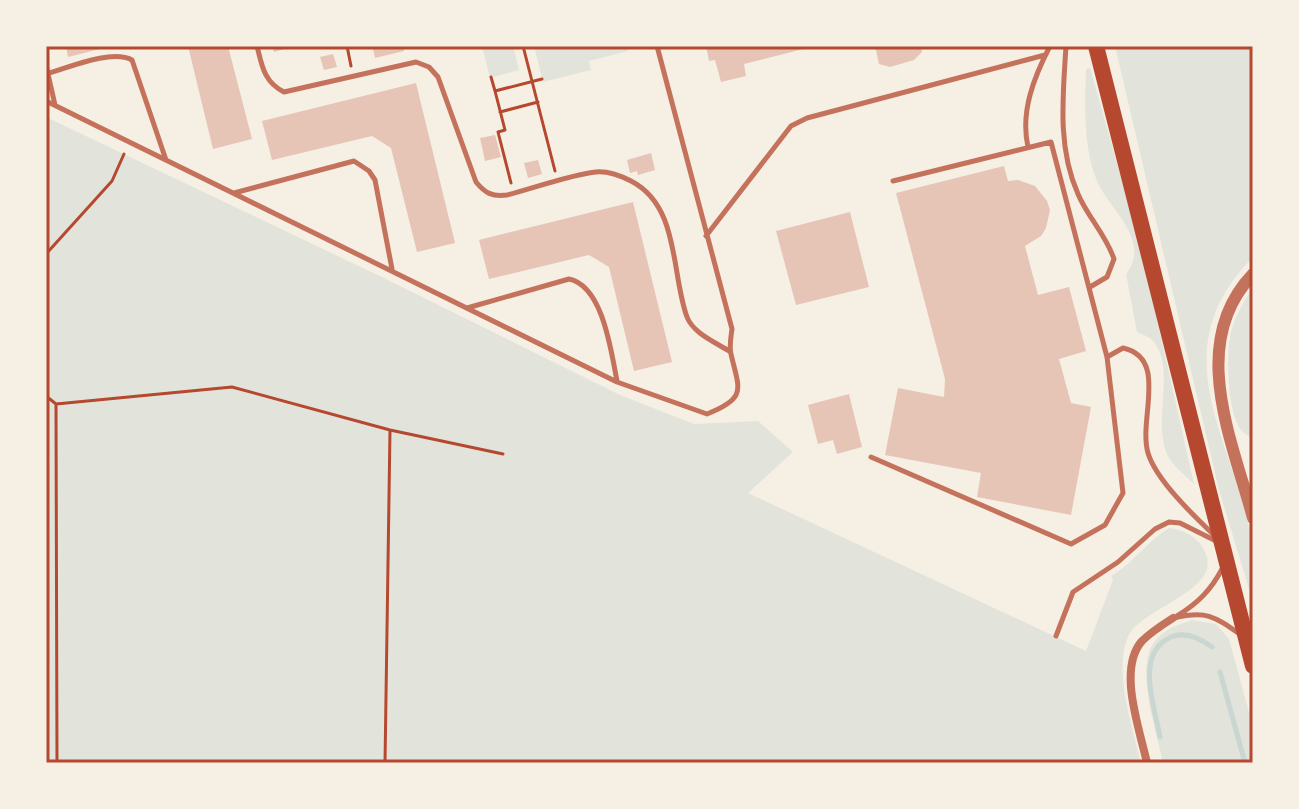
<svg xmlns="http://www.w3.org/2000/svg" width="1299" height="809" font-family="'Noto Sans',sans-serif">
  <rect width="100%" height="100%" fill="#f6efe4"/>
  <path fill="#e2e4dc" d="M482,46H513L519,70L490,78Z
    M534,46H627L628,51L589,61L591,70L543,82Z
    M1115,46H1253V257C1160,352 1232,436 1252,540C1256,559 1253,582 1253,602L1219,490Z
    M1090,68L1140,244L1194,484C1186,476 1173,466 1168,456C1151,422 1177,368 1153,341C1150,337 1142,334 1137,332L1126,274C1152,240 1110,211 1097,181C1083,149 1085,103 1086,69Z
    M46,117L386,279L620,395L694,424L758,421L793,452L748,493L1086,651L1113,580L1111,576C1134,563 1147,541 1169,528C1184,530 1197,536 1204,550C1226,589 1145,606 1129,635C1112,668 1133,728 1141,763H46Z
    M1253,288V437H1251C1247,435 1243,433 1241,430C1227,412 1226,353 1231,332C1235,316 1244,301 1253,288Z
    M1192,620L1216,624L1229,639L1253,727V763H1163C1157,731 1134,668 1155,641C1164,628 1179,625 1192,620Z"/>
  <g fill="none" stroke-linecap="round" stroke-linejoin="round">
    <path stroke="#c9d6d2" stroke-width="5" d="M1220,672L1245,763
      M1160,737C1155,708 1134,653 1171,637C1186,631 1200,638 1212,647"/>
  </g>
  <path fill="#e6c5b7" d="M66,46H108V47L68,57Z
    M188,46H228L252,139L213,149Z
    M272,46H291V47L274,52Z
    M384,46H403L404,51L375,58L373,49Z
    M706,46H811V47L744,64L746,76L721,82L715,60L709,61Z
    M875,46H921L922,52L914,60L890,67L879,64Z
    M333,54L337,67L324,70L320,57Z
    M416,83L455,243L417,252L391,148L372,136L272,160L262,121Z
    M495,135L501,157L485,161L480,138Z
    M651,153L655,170L638,175L637,171L630,173L627,160Z
    M538,160L542,174L528,178L524,163Z
    M1004,166L1008,181L1018,180L1035,186L1047,201L1050,210L1046,228L1041,236L1025,246L1038,295L1069,287L1086,351L1059,359L1071,403L1091,407L1071,515L977,497L981,473L885,455L898,388L944,397L945,379L896,193Z
    M633,202L672,362L634,371L609,267L589,255L489,279L479,240Z
    M850,212L869,287L796,305L776,231Z
    M849,394L862,447L837,454L833,440L818,444L808,405Z"/>
  <g fill="none" stroke-linecap="round" stroke-linejoin="round">
    <path stroke="#b5482f" stroke-width="3" d="M347,46L351,66
      M523,46L555,171
      M491,77L495,91L542,79
      M495,91L505,130L498,132L511,183
      M500,112L538,102
      M46,254L112,181L124,154
      M46,396L56,404L232,387L390,430L503,454
      M56,404L57,763
      M385,763L390,430"/>
    <path stroke="#c5725c" stroke-width="5" d="M257,46C262,66 264,82 284,92L416,62L429,67L438,77L476,182C485,193 492,197 507,195C531,189 573,174 596,172C607,171 621,176 631,181C680,206 671,274 687,317C693,333 715,342 729,351
      M1066,46C1063,96 1057,147 1078,194C1087,216 1106,235 1114,259L1107,277L1090,287
      M46,65L55,105
      M49,73C70,67 112,49 132,60L166,160
      M46,101L617,382L707,414C748,398 739,389 731,354C729,346 731,337 732,329L657,46
      M1028,147C1020,112 1034,77 1050,46
      M234,193L354,161L369,171L375,180L392,269
      M706,236L791,126L807,118L1045,55
      M467,308L569,279C603,286 611,351 617,381
      M1107,357L1123,348C1169,358 1138,419 1148,453C1156,480 1194,516 1215,536
      M871,457L1071,544L1105,525L1123,493L1107,357L1051,142L893,181
      M1177,616C1198,603 1211,590 1222,569
      M1174,618C1206,610 1214,616 1241,635
      M1056,636L1073,592L1118,562L1155,529L1169,522L1180,523L1218,542"/>
    <path stroke="#c5725c" stroke-width="8" d="M1147,763C1140,730 1117,669 1142,641C1151,632 1162,625 1173,618"/>
    <path stroke="#c5725c" stroke-width="12" d="M1253,274C1187,343 1232,439 1253,518"/>
    <path stroke="#b5482f" stroke-width="16" d="M1096,46L1253,666"/>
  </g>
  <rect width="1299" height="809" fill="none" stroke="#f6efe4" stroke-width="96"/>
  <rect x="48" y="48" width="1203" height="713" fill="none" stroke="#b5482f" stroke-width="3"/>
</svg>
